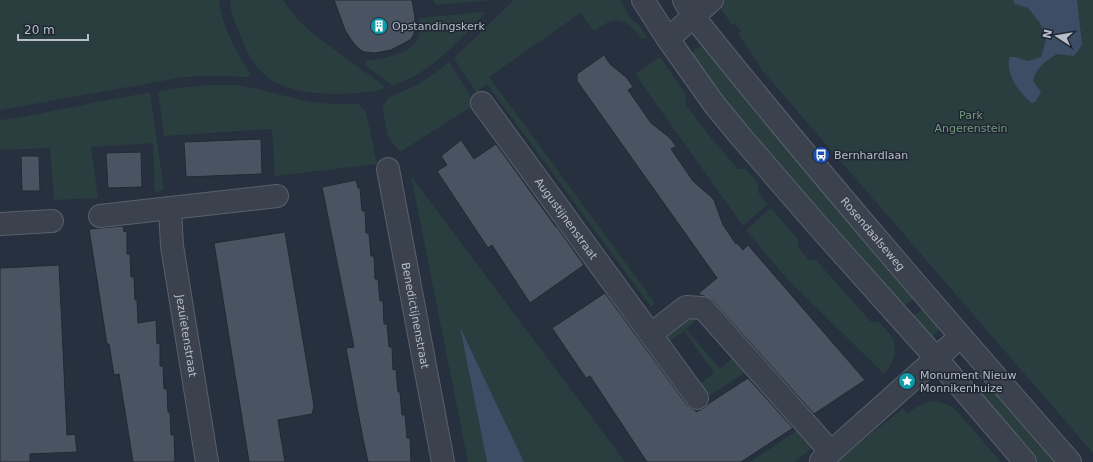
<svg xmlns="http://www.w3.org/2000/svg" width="1093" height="462" font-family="'DejaVu Sans',sans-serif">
  <rect width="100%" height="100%" fill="#27303e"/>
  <path fill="#2a3e40" d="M0,0H219C220,18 233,46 242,61C246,69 249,67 250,77L209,76L184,77L0,110Z
    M230,0H283L296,18L313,34L379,82L384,87V89C354,97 290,97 266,76C252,64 245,49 239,32C235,22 230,12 230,0Z
    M433,0H491L436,5Z
    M514,0H620L632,20L638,24L647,38L642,39C625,18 617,14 594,31L580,13L489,77L655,303L651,307L487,84L476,92L454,58Z
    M725,0H1093V453L760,68V66L739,35L741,31L735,24L732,25L719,6Z
    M482,12L485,13L483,15C462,38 439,63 411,78C405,81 399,83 393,86L365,65L367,60C381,60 407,54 416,42C421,35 420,26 419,18Z
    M700,47H704L914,298L902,308L723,101L692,55L695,49Z
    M660,57L686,94L685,104L712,139L738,169H746L758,183V192L768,204L743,226L635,74Z
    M449,62L475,102L474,105L400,152L388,137L383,111V106L388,98L415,86L435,73Z
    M210,85H236L258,89L309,102L332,104H358L366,112L377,164L275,176L272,129L164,136L158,91L186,87Z
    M150,92L164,190L155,192L153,143L91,147L98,198L54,200L50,148L0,150V120L16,118Z
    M411,176L625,462H524L461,329L487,462H468Z
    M771,208L798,239V247L808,259L816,260L871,322H879C883,327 888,331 891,336C900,350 893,363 884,374L787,279L746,230Z
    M923,308L938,326C939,332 936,335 930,337L912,318Z
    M690,316L698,318L686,329L720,369L732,358L744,370L743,374L709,396L701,383L714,373L684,331L670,341L667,335Z
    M988,390H991L996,392L1057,462H1035L982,397L984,393Z
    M932,401C941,401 947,404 955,409L1001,462H836L903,408L907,414C915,408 921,403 932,401Z
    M798,430L813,447L795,462H750Z"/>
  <path fill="#3e4d66" d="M1013,0H1077L1082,45L1074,56L1057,54C1046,61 1036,67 1033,81L1041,92L1036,101L1032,103C1021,95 1010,80 1009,66C1008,63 1009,60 1010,57H1015L1028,61L1041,57L1046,40L1040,23L1028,8L1015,4Z
    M460,327L524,462H487Z"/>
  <path fill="#495362" stroke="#222935" d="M334,0H412L415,17L414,34L411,39L408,41L391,50L375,53L364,52L359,49L352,41L345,30Z
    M604,55L610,64L627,78L633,87L628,90L651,123L670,138L676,146L671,149L693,181L710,196L714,200L723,225L736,244L737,243L743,250L748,245L865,380L814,414L712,300L704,296L701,295L699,293L717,278L577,81V74Z
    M261,139L262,174L186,177L184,142Z
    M461,140L474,159L496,144L546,213L556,227H557L584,265L530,303L492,245L488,248L437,171L447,165L441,156Z
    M141,152L142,187L108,188L106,153Z
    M21,156H39L40,191H22Z
    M356,180L358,188H360L362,211H365L366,233H369L371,256H374L375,279H378L380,301H383L384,324H387L389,347H392L393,370L396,369L398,392H400L402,415H405L407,438H410L411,462H368L363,439L346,348L354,347L322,187Z
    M123,226L124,232L127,231V254H130L131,277H134L135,300H137L138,323L156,320L157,344L160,343V366H163L164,389H167L168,412H170L171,435H174L175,462H133L119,374L114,375L109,344H107L89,229Z
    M285,232L314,406L312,414L278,420L285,462H249L214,243Z
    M59,265L67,435L75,434L77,452L30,454V462H0V268Z
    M605,293L687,405L692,409L695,410L696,412L704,408L708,404L748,378L793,428L741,462H647L590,376L586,378L552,328Z"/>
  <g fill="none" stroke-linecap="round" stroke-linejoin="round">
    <g stroke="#59606c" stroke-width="24">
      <g id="minor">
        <path d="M643,0L668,39L714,104L742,138L818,226L936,358L1025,462"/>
        <path id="s1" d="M684,0L693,16C814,168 942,315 1070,462"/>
        <path d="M668,39L712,0"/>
        <path id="s2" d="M482,103L697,398"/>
        <path id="s3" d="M388,169L443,462"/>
        <path id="s4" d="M170,208L172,246L207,462"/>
        <path d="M100,216L277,196"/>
        <path d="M0,224L52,221"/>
        <path d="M651,334L686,307L703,308L831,452"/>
        <path d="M821,461L960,337"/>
      </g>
    </g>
    <use href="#minor" stroke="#3b424e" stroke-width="22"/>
  </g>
  <defs>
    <g id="building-disc" transform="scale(0.9)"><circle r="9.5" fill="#0f9aa8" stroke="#202733"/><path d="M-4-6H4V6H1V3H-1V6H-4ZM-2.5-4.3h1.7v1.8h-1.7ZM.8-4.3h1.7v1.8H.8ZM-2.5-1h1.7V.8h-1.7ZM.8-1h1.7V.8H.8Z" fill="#fff"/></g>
    <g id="bus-disc" transform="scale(0.9)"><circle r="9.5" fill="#1a4fb4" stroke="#202733"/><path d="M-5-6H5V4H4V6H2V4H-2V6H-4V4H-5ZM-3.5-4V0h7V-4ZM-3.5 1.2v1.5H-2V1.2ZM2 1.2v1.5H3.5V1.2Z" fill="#fff"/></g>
    <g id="sight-disc" transform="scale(0.9)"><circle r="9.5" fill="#0f9aa8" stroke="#202733"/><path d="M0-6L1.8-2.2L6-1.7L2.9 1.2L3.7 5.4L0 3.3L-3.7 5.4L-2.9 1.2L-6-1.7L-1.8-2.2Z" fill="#fff"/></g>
  </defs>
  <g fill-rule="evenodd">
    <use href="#building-disc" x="379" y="26"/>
    <use href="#bus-disc" x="821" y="155"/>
    <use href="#sight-disc" x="907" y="381"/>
  </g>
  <g text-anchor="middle" stroke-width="3" stroke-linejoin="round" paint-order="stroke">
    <g font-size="11" fill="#b7bec9" stroke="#202733" text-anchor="start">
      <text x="392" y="30">Opstandingskerk</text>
      <text x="834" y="159">Bernhardlaan</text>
      <text x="920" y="379">Monument Nieuw<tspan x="920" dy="13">Monnikenhuize</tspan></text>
    </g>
    <g font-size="11" fill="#70987b" stroke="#202733">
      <text x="971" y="119">Park<tspan x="971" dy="13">Angerenstein</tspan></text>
    </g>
    <g font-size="11" fill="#b7bec9" stroke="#202733">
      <text dy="4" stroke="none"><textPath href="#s2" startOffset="143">Augustijnenstraat</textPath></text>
      <text dy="4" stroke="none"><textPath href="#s1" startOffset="301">Rosendaalseweg</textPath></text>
      <text dy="4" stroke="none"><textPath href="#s3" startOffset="149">Benedictijnenstraat</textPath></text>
      <text dy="4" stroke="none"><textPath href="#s4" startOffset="129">Jezuïetenstraat</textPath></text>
    </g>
  </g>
  <g transform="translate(1057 36) rotate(282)" stroke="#202733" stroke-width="3" paint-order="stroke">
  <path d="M0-3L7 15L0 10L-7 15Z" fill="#b7bec9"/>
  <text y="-6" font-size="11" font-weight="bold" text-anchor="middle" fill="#b7bec9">N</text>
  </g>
  <path d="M18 34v6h70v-6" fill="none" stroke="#b7bec9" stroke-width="2"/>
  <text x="24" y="34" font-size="12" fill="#b7bec9" stroke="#202733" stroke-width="3" paint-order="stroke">20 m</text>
</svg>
